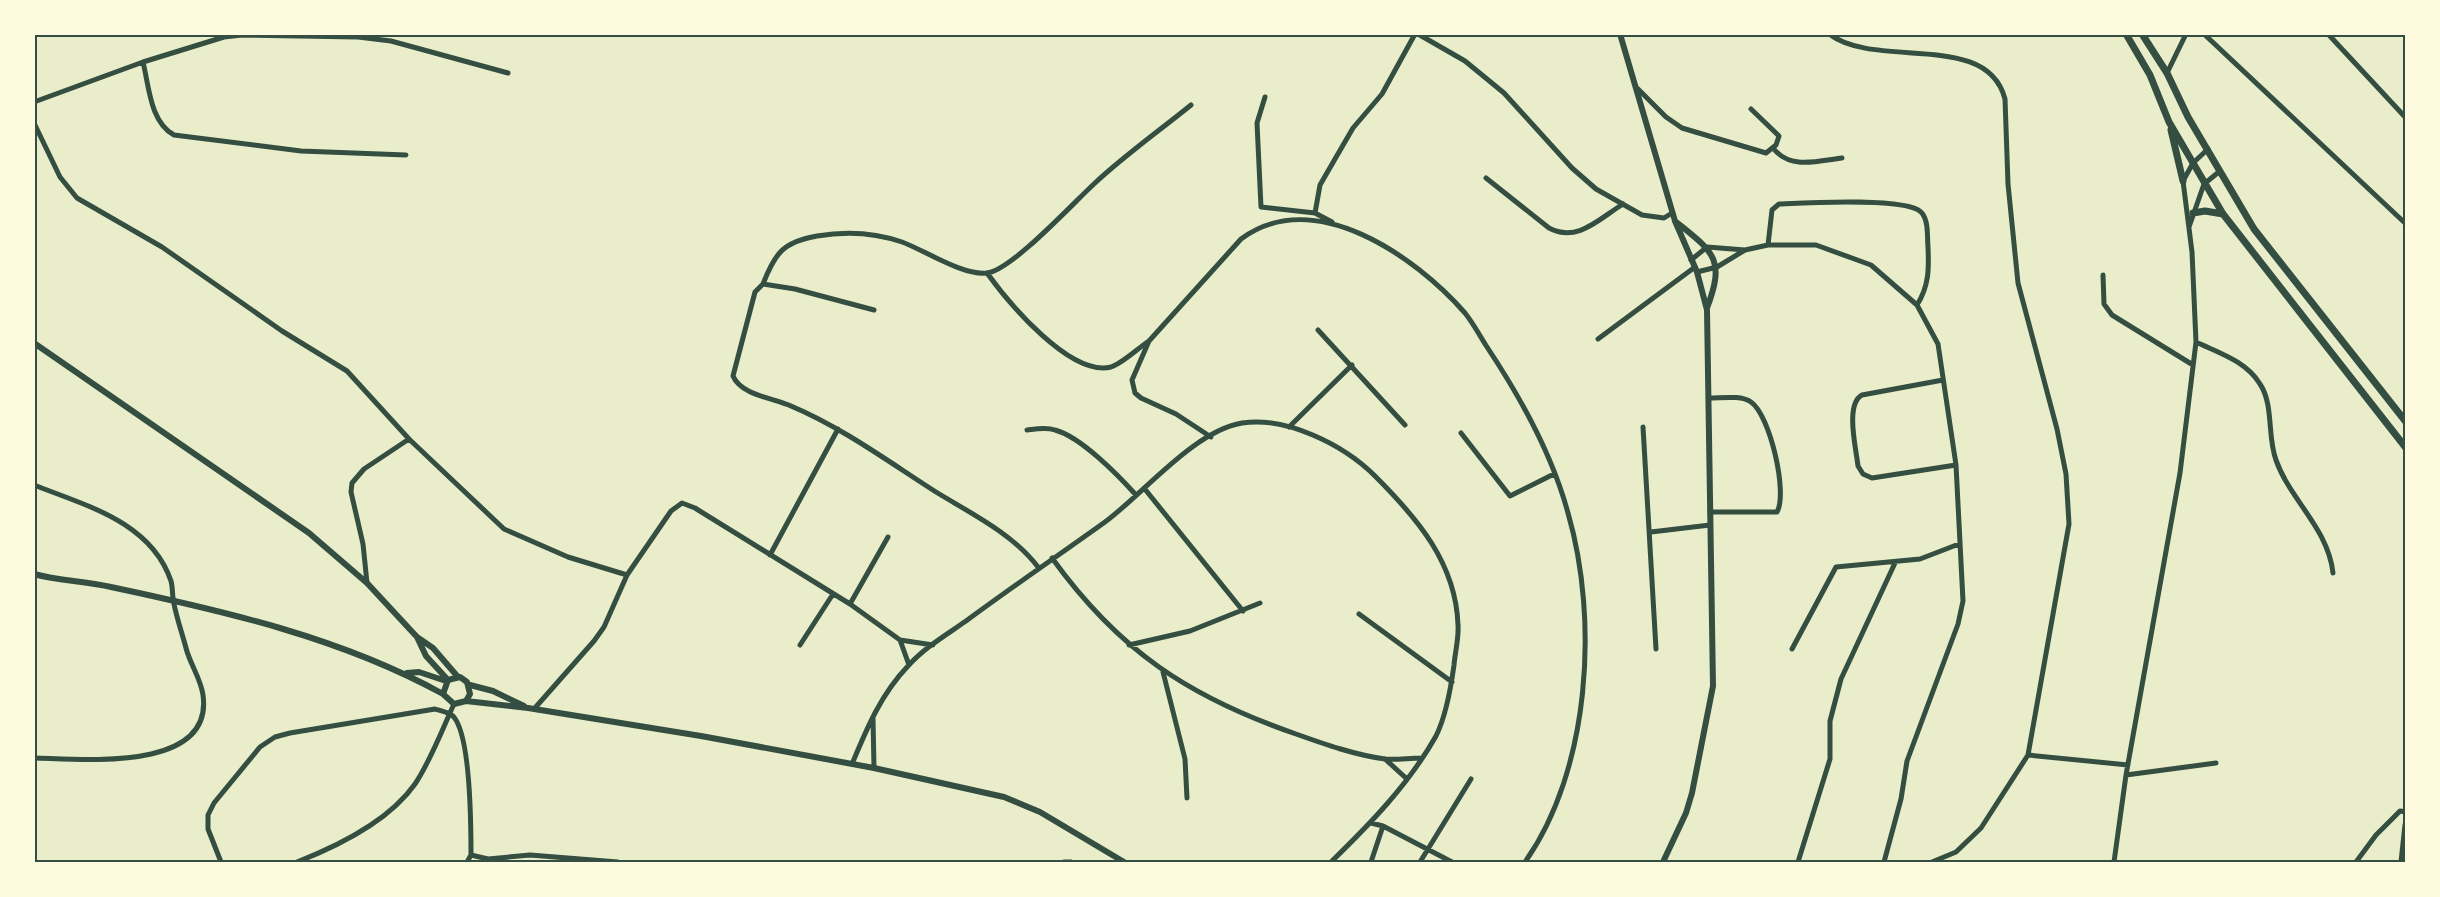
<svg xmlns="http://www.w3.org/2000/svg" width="2440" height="897" font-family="Cabin,sans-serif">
  <rect width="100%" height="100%" fill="#e9edc9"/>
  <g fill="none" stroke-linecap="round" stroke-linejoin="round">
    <path stroke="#344e41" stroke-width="5" d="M1418,34L1465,61L1504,93L1572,168L1596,189L1642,215L1664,218L1672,213
      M1829,34C1877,70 1987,30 2005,99L2008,184L2018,283L2057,429L2066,474L2069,524L2028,755L1981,828L1956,852L1932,862
      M2204,34L2406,224
      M2328,34L2406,118
      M143,62C149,86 150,122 174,135L301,151L406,155
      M2167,73L2186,34
      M1638,89L1666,117L1682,128L1766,153L1776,145L1779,136L1751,109
      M1265,97L1257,123L1261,207L1315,213L1332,222
      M34,102L143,62L224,37L242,35L358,37L391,41L508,73
      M34,123L60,177L77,198L162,247L282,331L347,371L409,439L504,529L568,557L627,575
      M1773,148C1790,170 1817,161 1842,158
      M1486,178L1549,228C1577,243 1599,219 1623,204
      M1315,213L1320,185L1335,159L1353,128L1382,94L1415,34
      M2189,227L2204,184L2220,171
      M1768,245L1772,210L1779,204C1803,203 1905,197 1921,212C1929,220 1927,237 1928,247C1929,269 1929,286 1917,305
      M1691,260L1707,247L1745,250
      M1697,272L1717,267L1745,250L1768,245H1816L1871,265L1917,305L1938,344L1956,465L1963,601L1958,624L1907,761L1901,799L1884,862
      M987,273C1008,302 1070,377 1111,367C1123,363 1138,348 1149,341
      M2103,275L2104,304L2112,315L2193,365
      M763,284C775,253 783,242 817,236C846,231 873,232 902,242C924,250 963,276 987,273C1012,270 1074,202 1095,183C1125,155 1159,131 1191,105
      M874,310L795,289L763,284L755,292L733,376C741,395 773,398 791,406C843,428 889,462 936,492C972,514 1013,534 1038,567
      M1318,330L1405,425
      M1598,339L1695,267
      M2196,342C2219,353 2246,361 2260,384C2274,405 2267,436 2276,460C2290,500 2328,528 2333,573
      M1943,380L1862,395C1845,404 1856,448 1858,466L1863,474L1872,478L1956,465
      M1710,398C1722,398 1741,395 1751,402C1770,415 1788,493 1777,512H1710
      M1289,427L1352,365
      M1643,427L1656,649
      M1027,430C1036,429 1046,427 1055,430C1081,437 1118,475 1136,495
      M1461,433L1510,496L1554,474
      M1211,437L1176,414L1141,398L1135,393L1132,380L1149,341L1241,239C1314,185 1415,256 1465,313C1473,323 1480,336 1487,347C1521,398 1552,454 1568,513C1599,620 1590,770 1525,862
      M34,485C87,506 151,522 171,581C173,588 172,596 174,604C177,619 182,633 186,648C190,664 201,679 203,695C214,773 81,759 34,758
      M1144,488L1243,611
      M1651,532L1710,525
      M770,555L838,429
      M1052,558C1119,651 1189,697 1296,734C1324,744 1355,755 1385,759C1396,760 1409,758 1421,758
      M367,583L363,544L351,492L352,483L364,469L409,439
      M850,604L888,537
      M1359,614L1452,682
      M900,640L909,665
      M800,645L833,594
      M1129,645L1190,631L1260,603
      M1792,649L1836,567L1920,559L1959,544
      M1163,672L1185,759L1187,798
      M534,709L594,641L604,627L627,575L671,511L682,503L695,508L850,604L900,640L933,645
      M873,718L874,768
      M2028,755L2128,765
      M1385,759L1407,779
      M852,764C867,728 881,694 908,666C924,648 946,635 966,621C1012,587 1059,555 1105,522C1143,494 1194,431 1242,423C1286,416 1344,445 1375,476C1417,518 1456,563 1458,625C1459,638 1455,652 1454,665C1451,687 1446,716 1436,736C1409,784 1370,824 1331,862
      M2126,775L2216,763
      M1371,823L1383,826L1452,862
      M221,862L208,829V815L214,803L260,747L275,737L290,733L435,709C441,711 448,712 453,716C471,735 471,828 471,855
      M297,862C338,846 389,821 415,784C431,760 442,730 454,704
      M467,862L471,855L488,859L530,855L618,862
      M1064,862H1071
      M1371,862L1383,826
      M1420,862L1471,779
      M1798,862L1830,759V721L1841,679L1895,563
      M2114,862L2126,775L2180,473L2196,342L2192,252L2183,181L2193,163L2208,149
      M2356,862L2376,835L2400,811L2406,812"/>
    <path stroke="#344e41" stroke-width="6" d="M1620,34L1675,221L1697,272L1707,310L1713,686L1692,793L1686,813L1663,862
      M1675,221C1713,252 1726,258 1707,308
      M34,343L309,533L367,583L417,637L433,648L458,677
      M34,574C59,581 86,581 111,587C224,611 342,638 443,694
      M417,637L426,656L448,680
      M407,673L419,672L446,681
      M470,685L493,691L524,706
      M466,701L470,694L467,682L460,677L448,680L443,694L454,704L466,701L528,708L701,736L874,768L1004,797L1040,812L1124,862"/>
    <path stroke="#344e41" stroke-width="7" d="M2126,34L2150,75L2169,122L2223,214L2406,448
      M2142,34L2167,73L2188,117L2254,229L2406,422
      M2171,130L2183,181
      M2193,213L2205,211L2223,214
      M2402,862L2406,825"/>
  </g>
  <rect width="2440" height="897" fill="none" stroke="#fefae0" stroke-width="72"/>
  <rect x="36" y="36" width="2368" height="825" fill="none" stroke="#344e41" stroke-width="2"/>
</svg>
